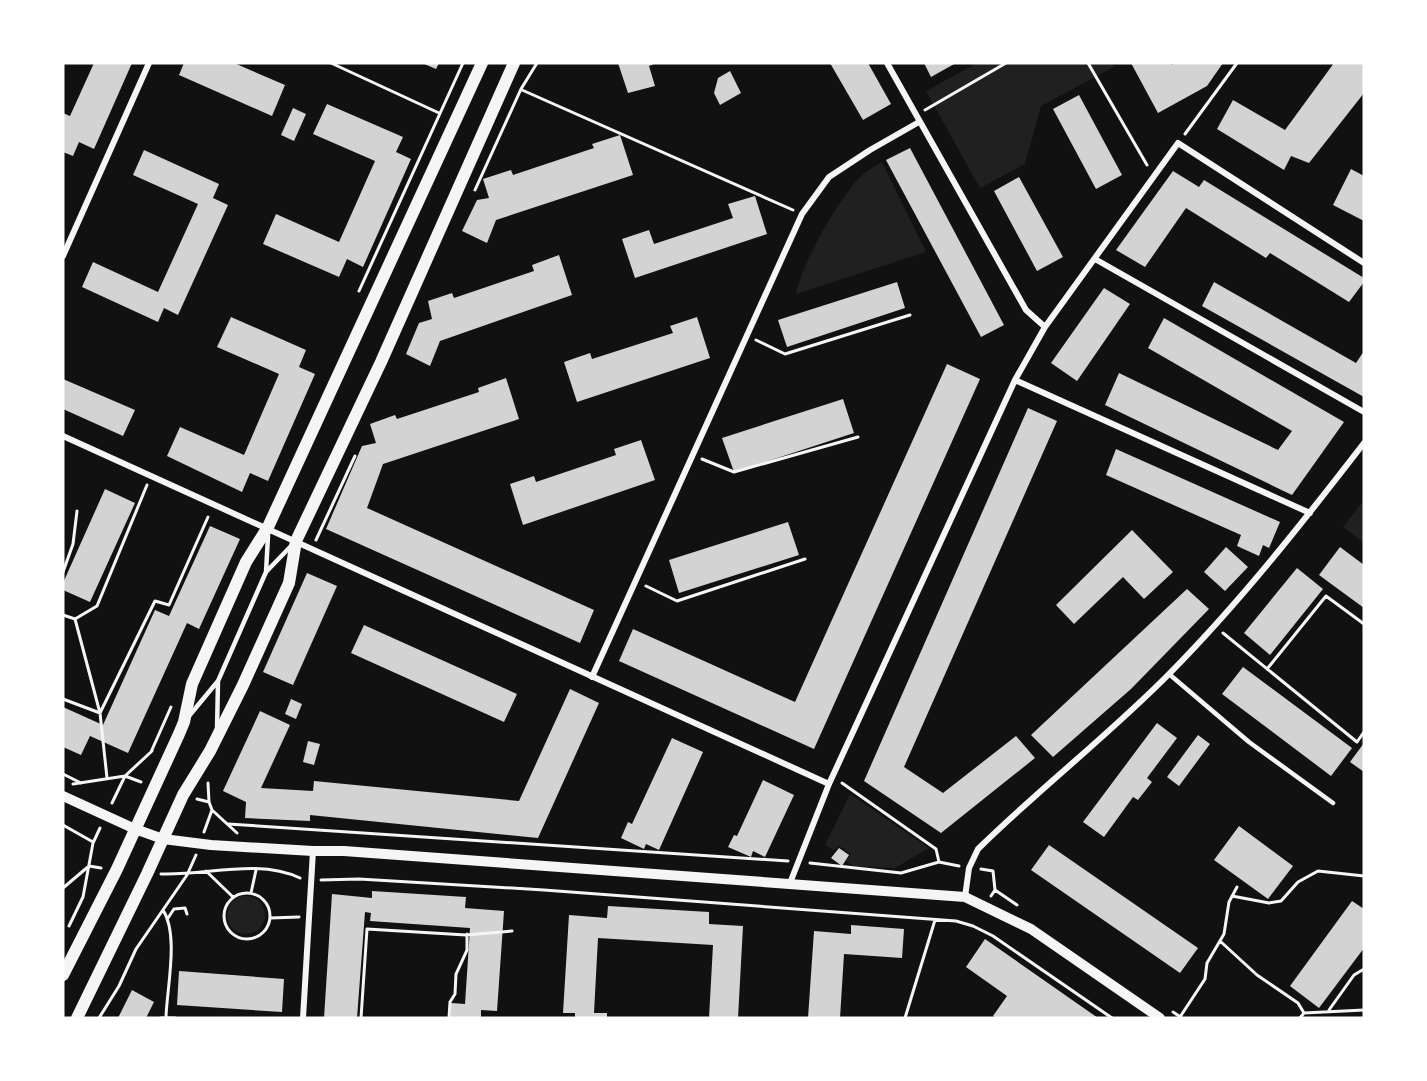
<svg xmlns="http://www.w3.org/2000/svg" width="1427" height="1081" font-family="Barlow,sans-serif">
  <rect width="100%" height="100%" fill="#111"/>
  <path fill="#202020" d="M977,63H1112L1114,67L1041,106L1025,164L980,188L926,91Z
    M882,162L926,252L796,294C801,266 832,212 850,189C858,177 869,169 882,162Z
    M1364,500V543L1343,527Z
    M850,794L929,848L895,868L853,866L846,861L851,854L839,846L834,850L825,845Z
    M227 915a19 19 0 1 1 38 0a19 19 0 1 1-38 0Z"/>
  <path fill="#d3d3d3" d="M94,63H132L94,149L79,142L73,156L63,152V113L70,116Z
    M184,63H234L285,85L272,116L179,75Z
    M422,63H439L436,69Z
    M618,63H656L649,66L655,86L628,93Z
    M830,63H868L891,104L863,120Z
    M924,63H956L931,77Z
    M1131,63H1171L1172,65L1174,63H1223L1207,86L1158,113Z
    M1334,63H1364V93L1309,163L1291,156L1284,170L1217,129L1233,100L1285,130Z
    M730,71L741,93L720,105L714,93L718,78Z
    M1079,95L1122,175L1096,189L1053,109Z
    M327,104L403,137L396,152L411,159L363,267L347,259L339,277L263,244L276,214L339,242L375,161L313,134Z
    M293,108L306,114L294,141L281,135Z
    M620,135L633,175L496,220L487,243L462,231L477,200L489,198L483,179L511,170L513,175L594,148L592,144Z
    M910,148L1004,325L981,337L886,160Z
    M144,150L219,184L213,198L228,205L178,315L164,308L158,322L82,287L93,262L158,292L198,204L133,175Z
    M1351,169L1364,176V221L1333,205Z
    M1173,171L1199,187L1204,180L1364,278V282L1349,302L1270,253L1266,258L1186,208L1145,267L1116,250Z
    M1019,177L1063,257L1037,271L994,191Z
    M755,196L767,234L635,278L622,239L649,230L654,244L733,218L728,204Z
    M559,255L572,295L440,341L430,366L406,354L419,323L432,319L428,301L452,293L454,298L534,271L532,265Z
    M897,282L905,308L787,347L778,320Z
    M1214,282L1356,363L1364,351V397L1202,306Z
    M1104,288L1130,304L1077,381L1051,363Z
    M231,317L306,350L299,367L315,374L268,481L250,473L242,492L167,456L180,427L244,455L279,374L217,347Z
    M697,317L710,358L577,402L564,362L590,353L592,359L673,333L670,326Z
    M1164,318L1344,422L1292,495L1105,405L1119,373L1278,450L1292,431L1148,348Z
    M947,364L980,379L814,749L619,661L633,629L795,702Z
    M506,378L519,419L383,464L367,508L594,610L580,643L326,529L362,446L376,443L370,424L395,415L397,419L479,392L478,388Z
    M63,379L135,410L123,436L63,409Z
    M843,399L854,433L734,472L722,438Z
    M1028,408L1057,421L904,767L943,793L1016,736L1035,758L941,833L864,781Z
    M641,440L655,480L523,525L510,484L534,476L536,482L616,455L614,449Z
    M1116,449L1280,522L1269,548L1263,545L1259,556L1237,546L1241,535L1106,475Z
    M105,489L135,503L90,602L63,590V583Z
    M788,522L799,555L679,593L669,560Z
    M210,526L240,539L199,629L187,623L128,753L90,736L81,755L63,747V707L103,725L155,610L169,616Z
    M1132,530L1173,572L1144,599L1123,577L1074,624L1056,605Z
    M1226,547L1248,567L1225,591L1204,572Z
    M1340,547L1364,565V608L1319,575Z
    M1297,568L1323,589L1270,655L1244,633Z
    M307,573L337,586L293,685L263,672Z
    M1187,589L1209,609L1131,689L1053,757L1031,735Z
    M364,625L517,694L504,722L351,653Z
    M1243,667L1352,748L1331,776L1222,694Z
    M570,689L599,703L538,838L310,815V821L245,818L246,802L223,791L260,711L290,725L261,788L313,791L314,781L519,801Z
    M291,699L302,704L296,719L285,714Z
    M1157,723L1177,738L1147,778L1152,782L1138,800L1133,797L1104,837L1083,822Z
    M1198,735L1210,744L1179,786L1167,777Z
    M672,738L703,752L659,850L646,844L644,849L621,838L628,822L632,824Z
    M308,741L320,744L314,765L303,762Z
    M1364,743V772L1350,762Z
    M763,780L794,795L765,857L753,851L751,857L728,847L734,835L737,836Z
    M1239,826L1293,866L1268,899L1214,860Z
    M1049,845L1198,948L1180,973L1031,870Z
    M839,848L849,855L842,866L831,858Z
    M372,891L466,897L465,908L504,911L497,1011L481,1010V1018H450L451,1003L465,1004L470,928L370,921L371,913L365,912L357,1018H324L332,894L372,898Z
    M1352,901L1364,909V948L1319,1008L1290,986Z
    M608,906L709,912V924L743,926L738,1018H709L713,945L598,938L594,1013H607V1018H575V1013H563L569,915L607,918Z
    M851,925L904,929L902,958L844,954L840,1018H808L814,931L851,934Z
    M985,939L1098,1018H996L993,1016L1007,996L966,967Z
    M179,971L284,979L282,1012L177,1005Z
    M132,990L154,1002L146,1018H118Z"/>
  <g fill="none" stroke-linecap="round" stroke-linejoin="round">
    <path stroke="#f5f5f5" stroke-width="3" d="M331,63L439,113
      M1088,63L1147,165
      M522,90L793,210
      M925,110L1006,63
      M1185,134L1237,63
      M475,190L521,89L537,63
      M359,291L463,63
      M756,340L785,354L910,315
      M702,459L734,472L858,437
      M316,540L355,456
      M63,572L73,544L77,511
      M646,586L677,601L805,559
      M63,615L75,619L97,606L147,485
      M75,619L100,713L107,778
      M1223,633L1357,742L1364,732
      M1267,669L1326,596L1364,624
      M63,699L100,713L155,601L169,605L208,517
      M151,752L171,707
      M63,774L81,783
      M208,783L209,802
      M842,783L936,849L939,862
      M73,784L125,776L152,751
      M197,799L209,802L212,810L204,832
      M112,803L125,776L141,782
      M212,810L237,833
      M228,824L788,861
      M63,825L93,842
      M810,863L901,873L939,862L959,866
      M981,869L993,871L995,890L991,896
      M206,871L233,897
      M161,874C206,876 257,858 300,878
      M321,880L359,879L544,890L956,921L973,926L993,936L1112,1018
      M63,888L89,866L101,868
      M995,890L1017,905
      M224 916a23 23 0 1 1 46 0a23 23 0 1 1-46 0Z
      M251,893L256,870
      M1232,896L1269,903L1281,901L1298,882L1318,871L1364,876
      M163,910C179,935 167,987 166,1017
      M168,918L174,909L185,908L187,914
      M270,918L299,917
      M69,926L83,897L93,843L100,828
      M1220,941L1257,975L1298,1003L1304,1013
      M1329,1010L1354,975L1364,969
      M1173,1012L1182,1018
      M1180,1017L1205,979L1207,963L1224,934L1229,902L1237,887
      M99,1018L119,986L136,949L187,875L196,855
      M161,1018H175
      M361,1018L367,929L466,935L512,931
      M449,1018L450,1002L455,994L456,974L467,950V934
      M905,1018L935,920
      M1300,1018L1304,1013L1364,1010"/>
    <path stroke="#f5f5f5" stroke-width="4.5" d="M266,572L268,536
      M1169,674L1249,742L1333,803
      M189,716L218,681L266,572L292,545
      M217,730L218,681"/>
    <path stroke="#f5f5f5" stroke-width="6" d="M887,63L1026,310L1045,327
      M63,256L149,63
      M1095,259L1364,412
      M1015,380L1310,513
      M63,436C319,551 573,669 829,784
      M592,677L802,214L829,177L870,150L919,122
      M790,883L829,784L1015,380L1045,327L1178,143L1364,263
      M965,897L969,868L978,849C1040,788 1109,735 1170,673C1241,601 1303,522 1364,443
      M303,1018L313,851"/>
    <path stroke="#f5f5f5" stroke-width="10" d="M63,796L135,829L163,839L211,845L313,851H344L965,897L1031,929L1160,1018"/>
    <path stroke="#f5f5f5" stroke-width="12" d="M63,975L117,869L179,734L184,722L192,684L246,562L268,527L482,63
      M77,1018L147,874L183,795L210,751L243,685L289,583L296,541L381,362L514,63"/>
  </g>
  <rect width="1427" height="1081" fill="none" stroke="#ffffff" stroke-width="129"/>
</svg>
